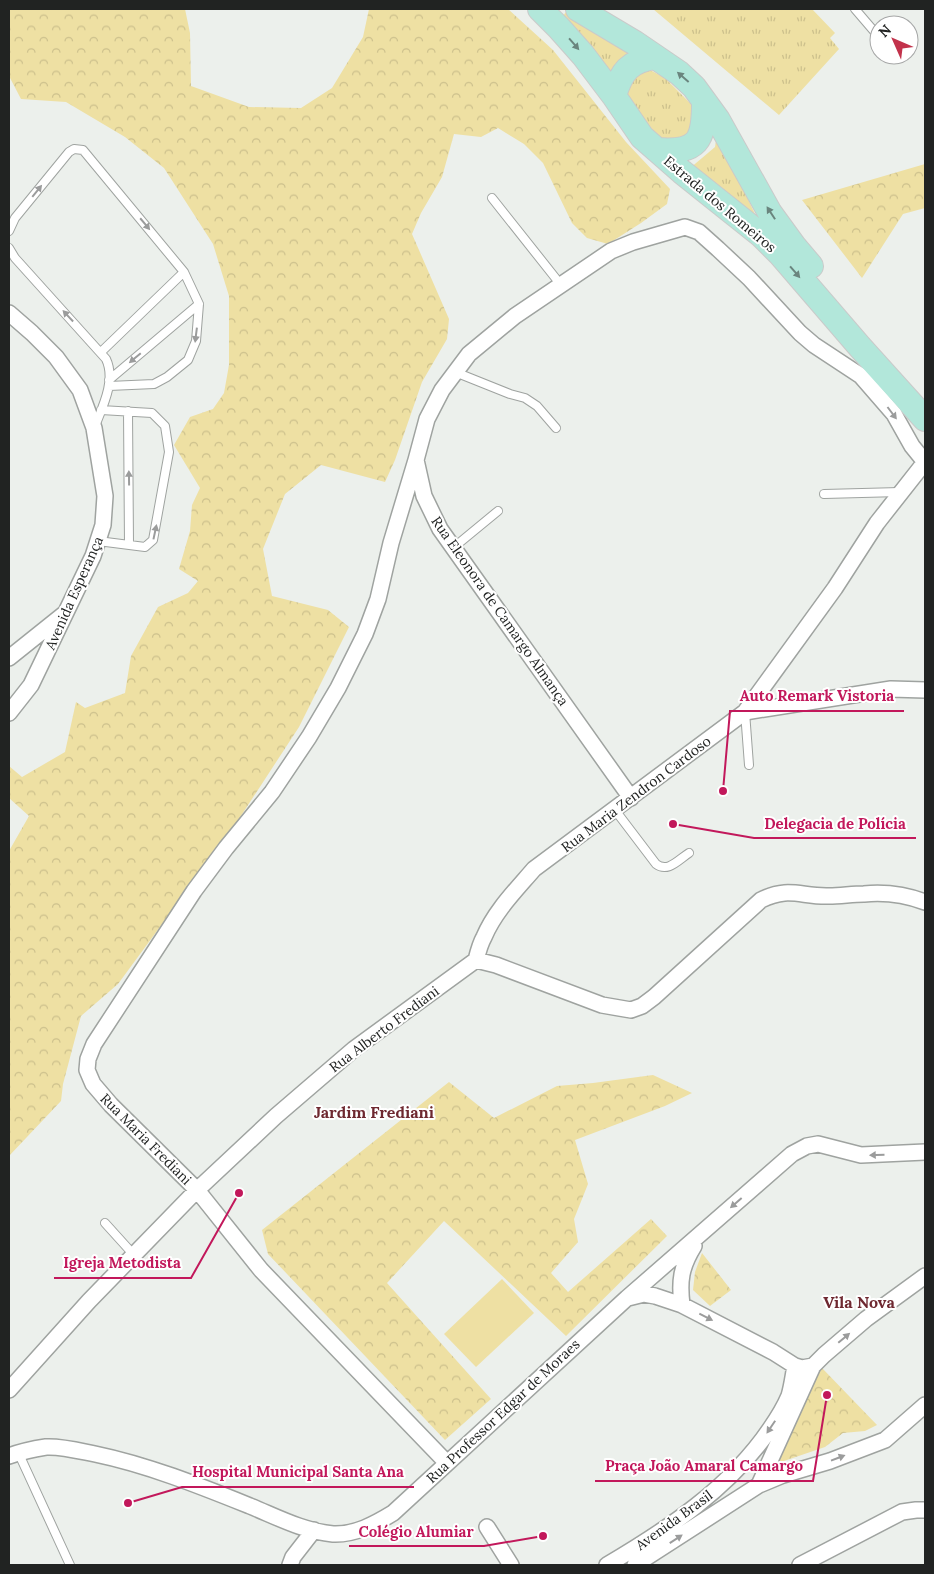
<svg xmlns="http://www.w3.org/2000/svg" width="934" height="1574" font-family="Lora,serif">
  <defs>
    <pattern id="grass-tufts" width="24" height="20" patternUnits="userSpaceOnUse" patternTransform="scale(1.25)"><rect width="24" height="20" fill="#eee0a3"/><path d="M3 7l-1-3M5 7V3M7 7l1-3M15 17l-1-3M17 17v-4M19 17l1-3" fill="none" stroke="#ccc08c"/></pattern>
    <pattern id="forest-crowns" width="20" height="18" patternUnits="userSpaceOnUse" patternTransform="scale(1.25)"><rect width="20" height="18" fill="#eee0a3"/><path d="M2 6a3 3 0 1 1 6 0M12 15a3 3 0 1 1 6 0" fill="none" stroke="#ccc08c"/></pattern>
  </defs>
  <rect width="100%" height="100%" fill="#ecf0ec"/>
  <path fill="url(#grass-tufts)" d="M653,9H812L835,33L830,38L839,49L779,115Z
    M566,12L571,13L637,52L611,83L563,16Z
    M640,71H652L665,78L690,103L698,117L696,136L659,142L625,103L626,84Z
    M716,141L728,158L756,216L689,169L715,147Z"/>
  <path fill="url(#forest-crowns)" d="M9,9H185L190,33L191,86L249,107L301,108L332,88L363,37L369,9H508L553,50L626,142L670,189L667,204L641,223L608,244L587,238L572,223L543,163L524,144L498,128L481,137L454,134L442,177L421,213L412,234L449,319L447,339L422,382L395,460L385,482L321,465L285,494L263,549L272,596L328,610L349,627L299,727L235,825L118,984L81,1016L63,1084L61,1101L9,1156V851L29,816L9,798V766L22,777L65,752L76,702L85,708L125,693L131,656L158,607L188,593L198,581L179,569L190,531L192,505L200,488L174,445L190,417L213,409L224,393L229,365V296L213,244L164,168L125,137L66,102L21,99L9,76Z
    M925,164V208L903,214L862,278L802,200Z
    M653,1075L692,1093L665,1106L575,1140L588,1184L574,1219L578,1242L551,1273L568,1292L651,1219L667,1236L566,1336L444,1221L387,1283L491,1399L445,1440L268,1254L262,1230L449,1082L494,1118L557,1086L593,1083Z
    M702,1253L731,1290L710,1306L693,1290L695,1272Z
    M822,1368L877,1425L865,1431L843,1433L825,1447L781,1462L776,1459L791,1423Z"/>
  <path fill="#eee0a3" d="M502,1279L534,1313L476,1367L444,1334Z"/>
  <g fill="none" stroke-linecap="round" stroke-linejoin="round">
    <g stroke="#9fa3a0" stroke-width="10">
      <path id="lane" d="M855,9L879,37
        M492,198L561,285
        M9,231L15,218L69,152L74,149L83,150L184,272L199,304L196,341L188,360L167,377L154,384L109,386
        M9,248L15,258L106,359C116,380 103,406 95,426
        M101,352L184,272
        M455,372L510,394L525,398L537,406L556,428
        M109,380L199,304
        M128,411L129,544
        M824,494L900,492
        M98,541L145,547L153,540L169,452L165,426L152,413L101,410
        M453,548L498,511
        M745,712L749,765
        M615,810L656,864C668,873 678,860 689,853
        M105,1223L133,1254
        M18,1452L70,1565"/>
    </g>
    <g stroke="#9fa3a0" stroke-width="18">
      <path id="street" d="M9,313L32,333L56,357L80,390L94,428L105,496L103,525L93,556L31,685L9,713
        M9,658L64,614
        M745,712L891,689L925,690
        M631,798L440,529L424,496L416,460L427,419L442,390L469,354L515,316L611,251L633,242L685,227L699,232L718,249L749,278L800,333L814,345L861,376L894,414L912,446L925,462
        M476,960C478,952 480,944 484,937C495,911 516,890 534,869L745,712L835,588L877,523L925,462
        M628,1298L644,1294L655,1296L682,1305L773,1352L795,1366L802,1368L813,1366L824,1355L866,1319L925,1276
        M682,1305C679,1281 681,1267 694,1246
        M9,1390L89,1301L197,1190L111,1105L93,1084L87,1070L88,1059L94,1044L194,891L226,848L272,792L309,737L338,688L365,634L378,599L391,543L416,460
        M9,1456C20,1452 33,1449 46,1447C61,1446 80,1451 95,1454C148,1465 200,1486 250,1506C277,1517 303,1531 333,1534C355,1535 375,1524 393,1513L627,1298L792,1154L807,1146L818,1144L861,1155L925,1152
        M446,1462L261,1270L197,1190L276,1116L354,1049L476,960L496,965L602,1005L631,1010L642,1006L654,997L761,900C789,886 801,897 829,896C841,896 852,894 864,894C884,892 906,895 925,902
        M759,1485L813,1366
        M487,1527L511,1565
        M290,1565L293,1557L314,1530
        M607,1565C668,1529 730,1488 770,1429C777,1419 784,1408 789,1396C792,1386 793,1376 795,1366
        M635,1565L759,1485L783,1475L830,1461L885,1440L925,1405
        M800,1565L902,1512L916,1510H925"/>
    </g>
    <g stroke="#cacaca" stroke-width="26">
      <path id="primary" d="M540,9L559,28L583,55L614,96L642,137L682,172L761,235L780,254L860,347L925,419
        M578,9L635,43L679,73L694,87L718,120L770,213L794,246L811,266
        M614,96C621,72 629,61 655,57
        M657,150C698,153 704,141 704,103"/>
    </g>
    <use href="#lane" stroke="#fff" stroke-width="8"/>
    <use href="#street" stroke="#fff" stroke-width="15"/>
    <use href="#primary" stroke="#b2e7da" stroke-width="24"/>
  </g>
  <defs><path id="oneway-solid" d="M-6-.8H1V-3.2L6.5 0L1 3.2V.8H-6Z" transform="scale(1.25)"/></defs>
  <g fill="#6a857e">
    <use href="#oneway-solid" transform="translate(574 44) rotate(49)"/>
    <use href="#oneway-solid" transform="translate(683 77) rotate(-139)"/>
    <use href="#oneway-solid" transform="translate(771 213) rotate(-123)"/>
    <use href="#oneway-solid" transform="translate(795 272) rotate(49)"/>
  </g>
  <g fill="#9b9c9c">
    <use href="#oneway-solid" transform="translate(37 191) rotate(-51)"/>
    <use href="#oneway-solid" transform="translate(145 224) rotate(50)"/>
    <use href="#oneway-solid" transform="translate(68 316) rotate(-133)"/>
    <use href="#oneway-solid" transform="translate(196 335) rotate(97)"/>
    <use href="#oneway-solid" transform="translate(135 358) rotate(140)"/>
    <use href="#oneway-solid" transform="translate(892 413) rotate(53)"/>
    <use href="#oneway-solid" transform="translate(129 478) rotate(-91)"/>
    <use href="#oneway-solid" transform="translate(155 532) rotate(-78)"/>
    <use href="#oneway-solid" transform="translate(877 1155) rotate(178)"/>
    <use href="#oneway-solid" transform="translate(736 1203) rotate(139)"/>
    <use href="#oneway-solid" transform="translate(706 1317) rotate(27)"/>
    <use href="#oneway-solid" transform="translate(844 1338) rotate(-40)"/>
    <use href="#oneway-solid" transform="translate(771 1427) rotate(124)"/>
    <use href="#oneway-solid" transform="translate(838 1458) rotate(-21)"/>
    <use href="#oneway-solid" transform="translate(676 1539) rotate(-33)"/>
  </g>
  <g text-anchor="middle" stroke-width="4" stroke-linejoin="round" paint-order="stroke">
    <g font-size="14" fill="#212322" stroke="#fff">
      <text transform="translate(720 204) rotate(40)" y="5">Estrada dos Romeiros</text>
      <text transform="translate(74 593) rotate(-66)" y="5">Avenida Esperança</text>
      <text transform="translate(500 611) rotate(55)" y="5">Rua Eleonora de Camargo Almança</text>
      <text transform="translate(636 794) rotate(-37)" y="5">Rua Maria Zendron Cardoso</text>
      <text transform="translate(384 1029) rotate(-37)" y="5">Rua Alberto Frediani</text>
      <text transform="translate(146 1139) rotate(45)" y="5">Rua Maria Frediani</text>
      <text transform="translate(503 1411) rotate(-43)" y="5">Rua Professor Edgar de Moraes</text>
      <text transform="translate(674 1520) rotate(-36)" y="5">Avenida Brasil</text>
    </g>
    <g font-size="16" font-weight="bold" fill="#6e2830" stroke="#fff">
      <text x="374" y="1118">Jardim Frediani</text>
      <text x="859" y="1308">Vila Nova</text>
    </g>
  </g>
  <path fill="none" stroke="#c2185b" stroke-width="2" d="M723 791L730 711H904M673 824L754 838H916M239 1193L191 1278H54M827 1395L813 1481H595M128 1503L182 1487H414M543 1536L484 1546H349"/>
  <g fill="#c2185b" stroke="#fff" stroke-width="2">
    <circle cx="723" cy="791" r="5"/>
    <circle cx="673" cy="824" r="5"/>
    <circle cx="239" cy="1193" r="5"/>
    <circle cx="827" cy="1395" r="5"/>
    <circle cx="128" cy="1503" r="5"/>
    <circle cx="543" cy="1536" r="5"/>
  </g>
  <g font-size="15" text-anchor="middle" font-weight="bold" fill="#c2185b" stroke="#fff" stroke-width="4" stroke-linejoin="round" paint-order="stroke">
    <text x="817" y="701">Auto Remark Vistoria</text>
    <text x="835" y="829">Delegacia de Polícia</text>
    <text x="122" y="1268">Igreja Metodista</text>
    <text x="704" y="1471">Praça João Amaral Camargo</text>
    <text x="298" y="1477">Hospital Municipal Santa Ana</text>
    <text x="416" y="1537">Colégio Alumiar</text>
  </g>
  <rect width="934" height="1574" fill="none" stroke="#212322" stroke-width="20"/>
  <g transform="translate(894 40) rotate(315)"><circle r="24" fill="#ffffff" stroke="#a6a7a7"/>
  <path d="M0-4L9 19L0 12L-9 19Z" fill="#c2324b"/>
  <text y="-8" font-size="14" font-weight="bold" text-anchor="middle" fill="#212322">N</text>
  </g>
</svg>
